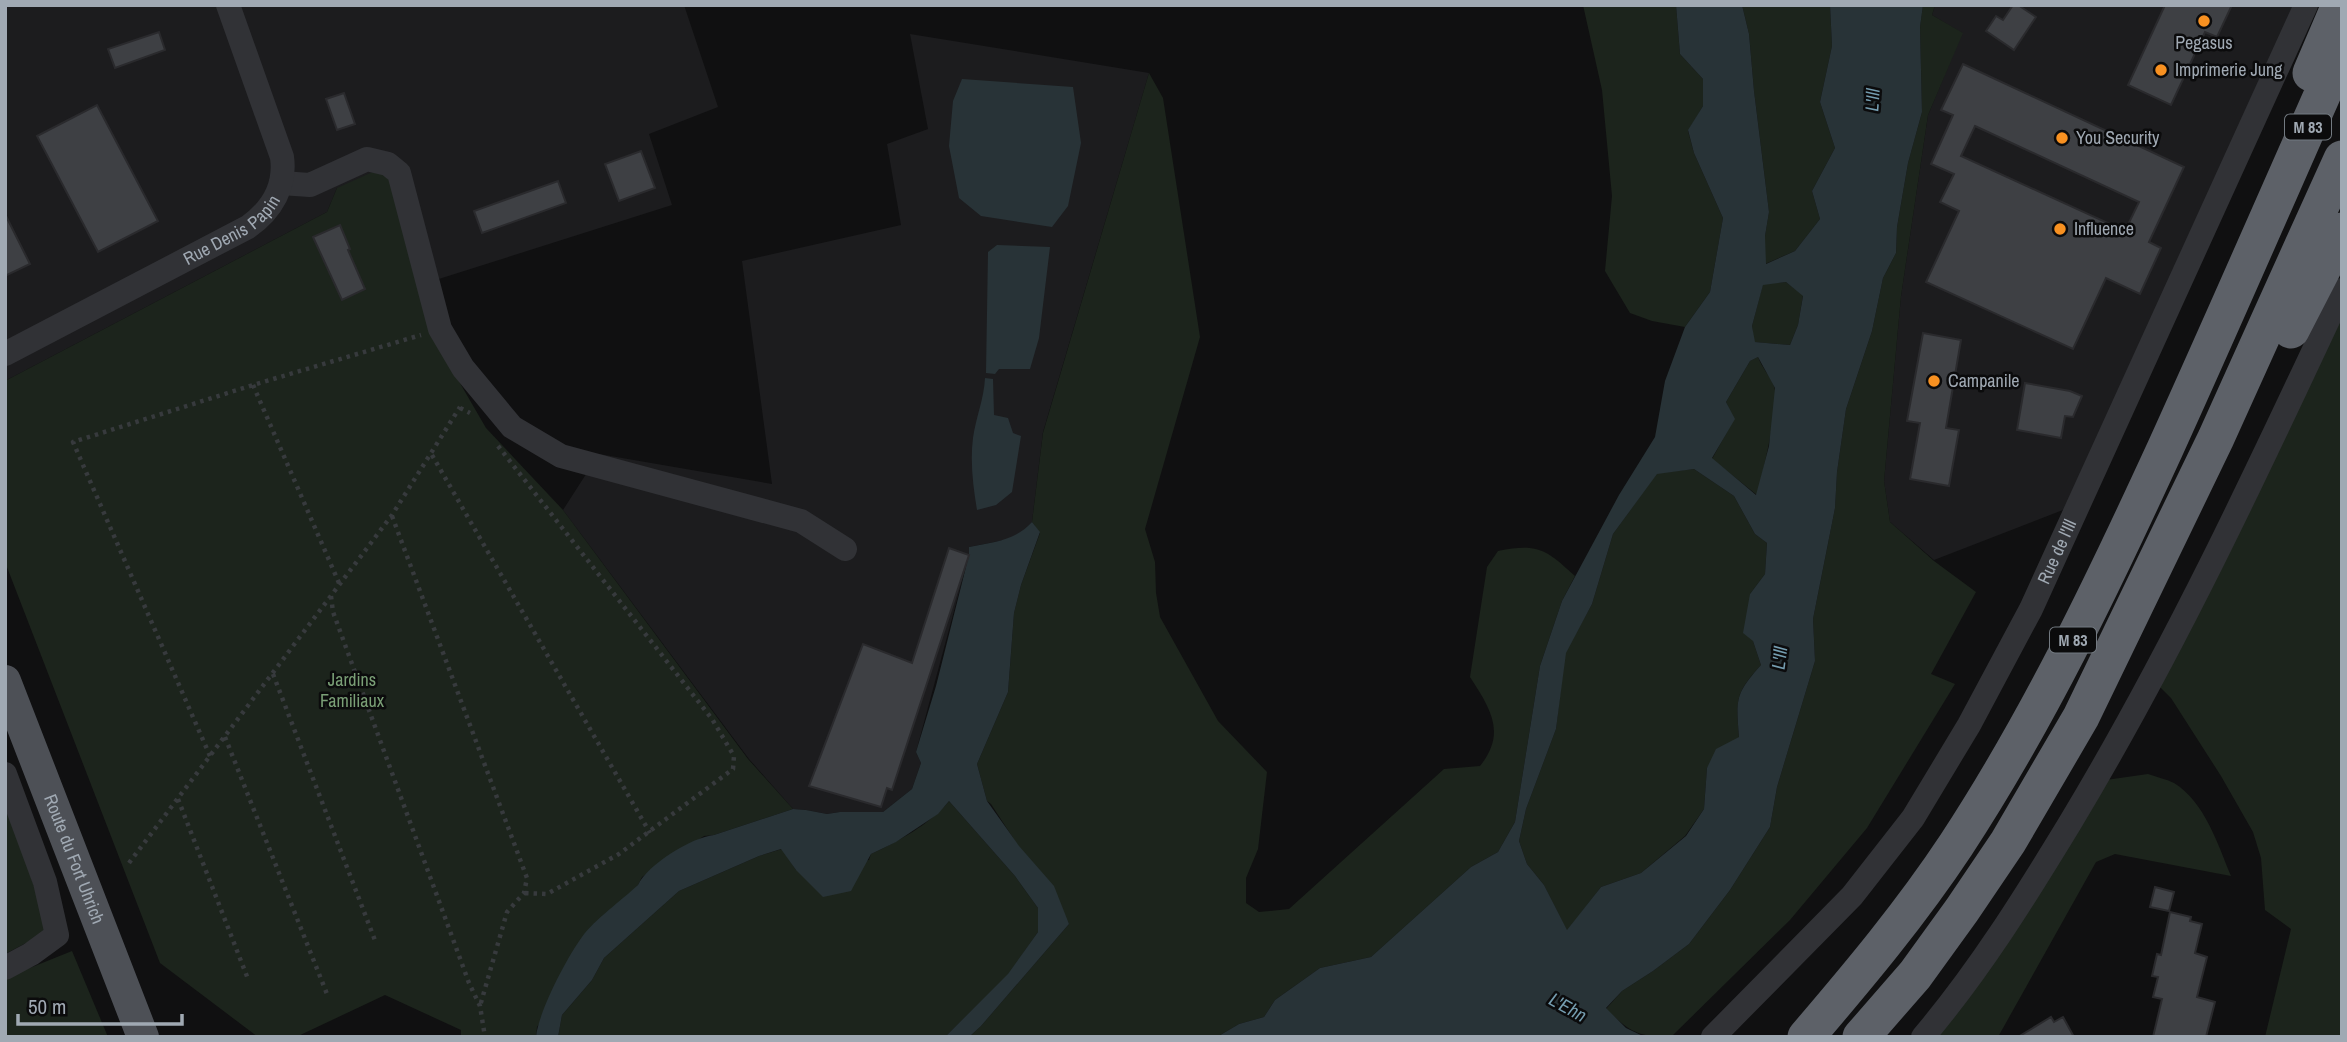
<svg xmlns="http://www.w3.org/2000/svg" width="2347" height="1042" font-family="'Archivo Narrow',sans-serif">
  <rect width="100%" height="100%" fill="#101011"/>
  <path fill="#1c1c1e" d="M5,5H684L718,107L649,134L672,205L423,284L337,188L327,212L5,381Z
    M1935,5H2302L2068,508L1934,560L1890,522L1884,481L1901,296L1928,115L1962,33L1932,15Z
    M910,34L1149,73L1043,432L1032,522L1023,532L1010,539L969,547V555L916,752L921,763L912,789L883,812H840L827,814L806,810L793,809L749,759L563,510L599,454L772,484L742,261L901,225L887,144L928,129Z"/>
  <path fill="#1c241c" d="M1583,5H1676L1680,54L1703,79V106L1688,131L1694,153L1723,218L1710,292L1685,327L1652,321L1630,313L1605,271L1612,196L1602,90Z
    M1742,5H1830L1832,46L1820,102L1835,148L1812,191L1820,219L1795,251L1765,264V236L1769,212L1754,91L1749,34Z
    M1923,5H1935L1932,15L1963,33L1928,115L1901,296L1884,481L1890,522L1934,561L1976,592L1931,674L1955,684L1867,828L1790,920L1671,1037C1638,1037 1630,1032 1606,1009L1622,991L1653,971L1689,944L1730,890L1770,827L1777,787L1815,661L1813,619L1835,508L1837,472L1846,409L1872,331L1883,278L1896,253L1897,227L1908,163L1922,112L1920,27Z
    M1149,73L1163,98L1200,337L1145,529L1155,562L1156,593L1160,617L1218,721L1267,772L1258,849L1246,878V903L1259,912L1289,909L1444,769L1480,766C1507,733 1490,708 1470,677L1487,567L1498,551C1539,543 1546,550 1575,576L1562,601L1540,666L1515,822L1498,852L1471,867L1371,957L1320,968L1275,1000L1264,1017L1239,1024L1217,1037H969L981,1026L1069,924L991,804L987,801L977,764L1008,692L1014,613L1021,585L1040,533L1032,522L1043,433Z
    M377,170L390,179L439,347L486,428L563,510L748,759L793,809L714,835L704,836L642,877L638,885L537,1027L536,1037H461V1030L385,995L296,1037H258L160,963L5,562V381L327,212L337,188Z
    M1786,282L1803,295L1798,325L1790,345L1754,342L1752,326L1763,284Z
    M2342,300V1037H2265L2291,929L2265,910L2261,858L2253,832L2221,776L2171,698L2158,685Z
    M1758,357C1762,368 1770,376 1774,386C1780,403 1762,476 1757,495L1712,459L1734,419L1726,402L1750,361Z
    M1694,469L1734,496L1755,534L1767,543L1765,574L1750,594L1753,641L1761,665C1735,693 1736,700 1739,737L1707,768L1704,809L1685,836L1641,873L1601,887L1567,931L1544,885L1527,864L1519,841L1526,809L1556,729L1565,653L1592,604L1613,534L1657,473Z
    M2148,774C2156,777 2166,779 2174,783C2205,802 2218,845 2231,876L2115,854L2096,862L1998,1037H1932L2106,780Z
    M5,799L49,931L5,954Z
    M949,801L1015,876L1038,908V932L1008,975L945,1037H558L562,1015L592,980L604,958L679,891L759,856L782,849L796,870L869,860L871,854C899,841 929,825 949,801Z
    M72,951L108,1037H5V978Z"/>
  <path fill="#283337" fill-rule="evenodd" d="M1676,5H1742L1749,34L1754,91L1769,212L1765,236L1766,264L1795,251L1820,219L1812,191L1835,148L1820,102L1832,46L1830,5H1923L1920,27L1922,112L1908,163L1897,227L1896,253L1883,278L1872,331L1846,409L1837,472L1835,508L1813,619L1815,661L1777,787L1770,827L1730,890L1689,944L1653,971L1622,991L1606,1008L1626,1028L1645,1037H1217L1239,1024L1264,1017L1275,1000L1320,968L1371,957L1471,867L1498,852L1515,822L1540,666L1562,601L1619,495L1655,437L1665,381L1685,327L1710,292L1723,218L1694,153L1688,130L1703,106V79L1680,54ZM1786,282L1803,296L1798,325L1790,345L1755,342L1752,326L1763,285ZM1758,357L1775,388L1769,446L1756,495L1712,458L1735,419L1726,402L1750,361ZM1694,469L1734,496L1755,534L1767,543L1765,574L1750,594L1743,633L1753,641L1761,665C1735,694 1736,699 1739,737L1716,749L1707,768L1704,809L1686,836L1641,873L1601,887L1567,930L1544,885L1527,864L1519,841L1526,809L1556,729L1566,653L1592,604L1613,534L1657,474Z
    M962,79L1073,87L1081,143L1068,206L1052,227L981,216L959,198L949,146L953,101Z
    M997,245L1050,247L1039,338L1030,369H999L995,374L986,373L988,252Z
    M985,378L993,379L994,415L1008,418L1013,433L1021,436L1012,492L996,505L977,510C973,486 970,461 973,438C976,417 984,399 985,378Z
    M1032,522L1040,532L1021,585L1014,613L1008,692L977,764L987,801L1019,846L1054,886L1069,924L981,1026L969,1037H945L1008,974L1038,932V908L1015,876L949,801L938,814L896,842L871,854L851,891L823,897L796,870L781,849L759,856L679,891L604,958L592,980L562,1015L558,1037H536C538,1013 567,957 582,937C594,920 622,900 638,885C647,865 692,837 714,835L793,809L806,810L827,814L840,812H883L912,789L921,763L916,752L936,686L969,555V547C993,542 1015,541 1032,522Z"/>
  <path fill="#3e4044" stroke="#2a2a2d" stroke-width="2" fill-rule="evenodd" d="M2013,5H2018L2036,17L2014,50L1986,31L1996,16L2003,20Z
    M2165,5H2232L2217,37L2205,32L2171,105L2128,85Z
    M159,32L165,50L115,68L108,49Z
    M1963,64L2184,167L2149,242L2161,248L2140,294L2106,278L2073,349L1926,282L1959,211L1940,202L1954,174L1931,164L1953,115L1941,110ZM1975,126L2139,202L2125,231L1961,156Z
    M344,93L355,124L337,130L326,99Z
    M97,105L158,221L98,252L37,136Z
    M641,151L655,188L619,201L605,164Z
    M558,181L566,203L482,233L474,211Z
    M5,214L30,264L5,276Z
    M340,225L350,249L348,250L365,289L342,300L313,237Z
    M1923,333L1961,340L1946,428L1959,430L1949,486L1910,479L1920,423L1907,421Z
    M2025,383L2070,391L2082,396L2073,417L2065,416L2061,438L2017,430Z
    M949,548L969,555L892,790L887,788L881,807L809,786L863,644L912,663Z
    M2155,887L2174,892L2169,911L2150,907Z
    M2170,912L2191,917L2190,921L2202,924L2195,953L2207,957L2197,997L2215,1002L2206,1037H2153L2162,999L2153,997L2158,977L2152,976L2157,954L2161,955Z
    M2051,1017L2054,1022L2063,1017L2074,1037H2018Z"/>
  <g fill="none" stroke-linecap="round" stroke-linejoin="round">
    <path stroke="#373a3d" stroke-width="4.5" stroke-dasharray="3.5 5" stroke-linecap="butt" d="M253,385L339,583
      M460,408L470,413
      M498,446L712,719L734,756L733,769L619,854L547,894L524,893
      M432,455L650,833
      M392,516L527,878L524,893L507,912L480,1006
      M331,596L333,612L469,983L480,1006L485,1037
      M273,674L376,943
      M225,737L327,994
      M210,756L73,442L253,385L421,335
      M178,799L248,979
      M129,863L392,515L460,407"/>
    <g stroke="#313236" stroke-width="24">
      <path d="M281,183L310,185L367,159L388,164L399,173L440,329L463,368L512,427L561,456L801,521L845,549"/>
      <path id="s1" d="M5,354L248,227C272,210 286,186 282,157L228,5"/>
      <path d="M5,774L45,882L57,935L31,954L5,968"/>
      <path id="s2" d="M1713,1037L1852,896L1913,818L1969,725L2031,609L2306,5"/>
      <path d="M1923,1037C1979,971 2025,897 2070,823C2173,652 2258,470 2342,290"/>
    </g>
    <path stroke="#4d5056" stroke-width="32" id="s3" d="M5,681L143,1037"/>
    <path stroke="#5d6168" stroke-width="37" d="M2311,73L2340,5
      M2291,330L2342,231
      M1806,1037C1859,975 1911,913 1956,845C2038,720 2103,584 2165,449C2225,317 2283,183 2342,50
      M1861,1037L1915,975L1962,910L2008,842L2081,717L2216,438L2342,159"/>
  </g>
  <g fill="#f89121" stroke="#0b0b0c" stroke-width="2.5">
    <circle cx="2204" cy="21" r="7"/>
    <circle cx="2161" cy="70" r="7"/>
    <circle cx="2062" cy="138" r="7"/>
    <circle cx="2060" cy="229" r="7"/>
    <circle cx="1934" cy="381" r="7"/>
  </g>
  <g text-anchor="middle" stroke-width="5" stroke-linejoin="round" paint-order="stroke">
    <g fill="#0b0b0c" stroke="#737a81" stroke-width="2">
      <rect x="2285" y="114.5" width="46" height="25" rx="5"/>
      <rect x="2050" y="627.5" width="46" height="25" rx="5"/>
    </g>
    <g font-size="16" font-weight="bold" fill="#a0a9b3">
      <text x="2308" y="133">M 83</text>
      <text x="2073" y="646">M 83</text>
    </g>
    <g font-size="18" fill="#a0a9b3" stroke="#0b0b0c" text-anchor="start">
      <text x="2204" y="49" text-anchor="middle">Pegasus</text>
      <text x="2175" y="76">Imprimerie Jung</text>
      <text x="2076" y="144">You Security</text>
      <text x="2074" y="235">Influence</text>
      <text x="1948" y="387">Campanile</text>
    </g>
    <g font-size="18" fill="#a0a9b3" stroke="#0b0b0c">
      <text dy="6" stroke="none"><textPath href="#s1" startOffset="259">Rue Denis Papin</textPath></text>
      <text dy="6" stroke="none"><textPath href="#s2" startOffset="600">Rue de l'Ill</textPath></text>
      <text dy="6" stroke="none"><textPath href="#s3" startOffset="191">Route du Fort Uhrich</textPath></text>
    </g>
    <g font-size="18" fill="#7a9f76" stroke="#0b0b0c">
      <text x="352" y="686">Jardins<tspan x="352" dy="21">Familiaux</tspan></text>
    </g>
    <g font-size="19" font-style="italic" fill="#759db0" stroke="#0b0b0c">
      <text transform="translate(1872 100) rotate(-86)" y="7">L'Ill</text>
      <text transform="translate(1779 658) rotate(-83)" y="7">L'Ill</text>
      <text transform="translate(1568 1007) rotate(29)" y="7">L'Ehn</text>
    </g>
  </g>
  <rect width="2347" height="1042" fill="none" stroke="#a0a9b3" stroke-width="14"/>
  <path d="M18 1014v10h164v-10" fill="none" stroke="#a0a9b3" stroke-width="3.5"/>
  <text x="28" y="1014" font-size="21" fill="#a0a9b3" stroke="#0b0b0c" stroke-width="5" paint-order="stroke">50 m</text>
</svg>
